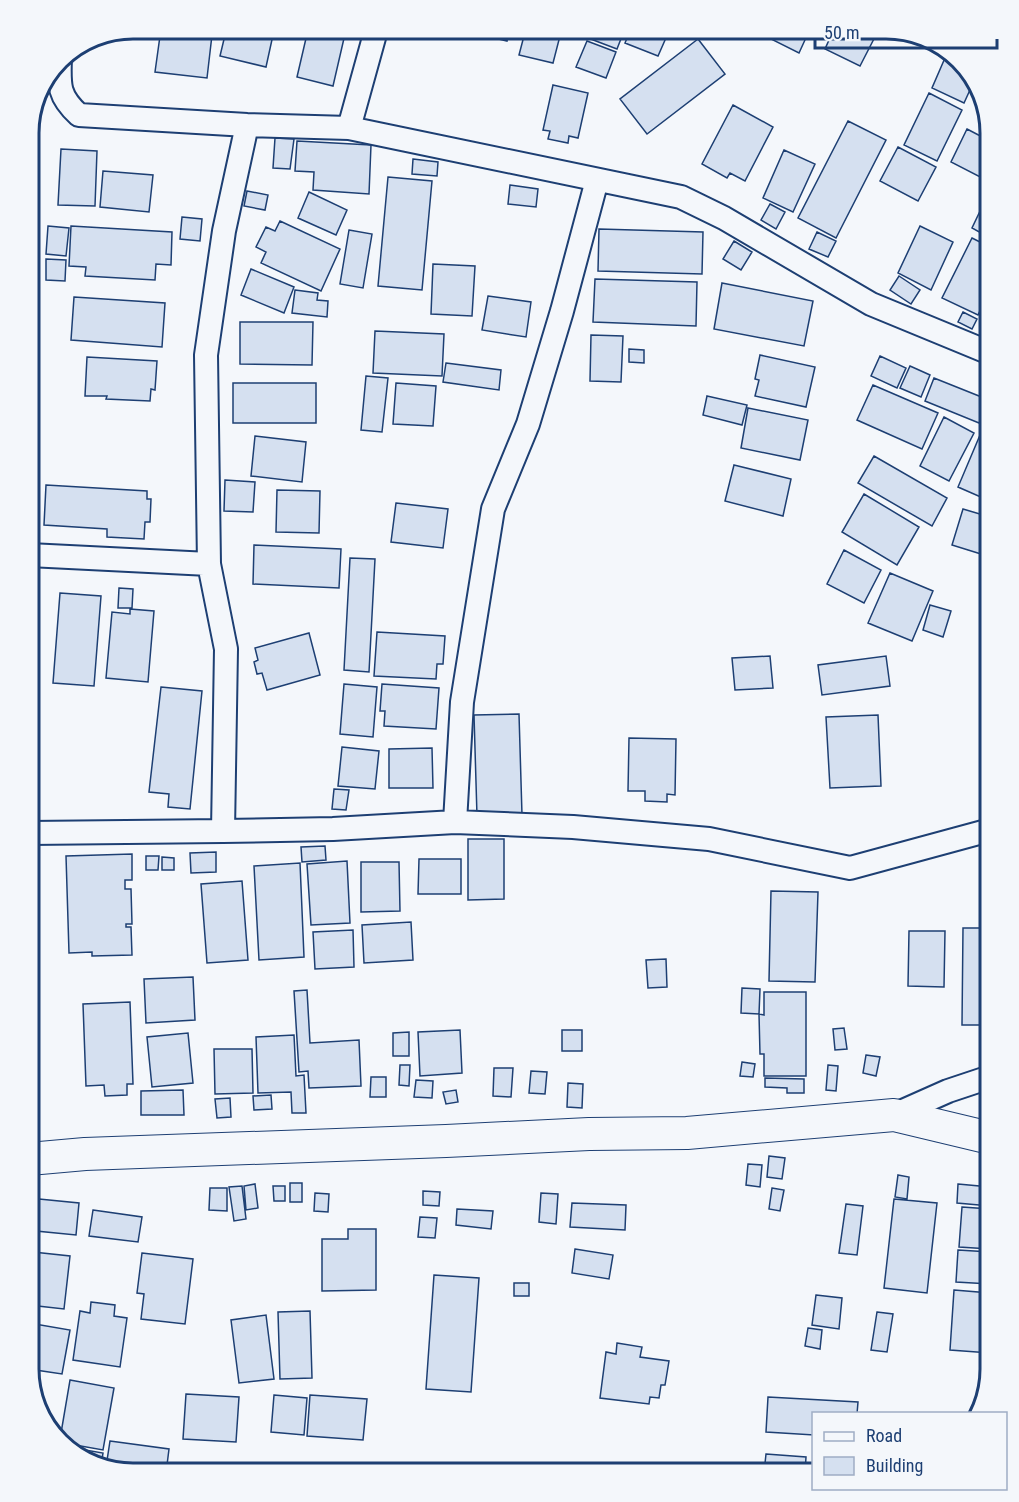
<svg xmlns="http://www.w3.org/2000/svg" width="1019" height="1502" font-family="'Roboto Condensed',sans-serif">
  <rect width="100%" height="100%" fill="#f4f7fb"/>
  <path fill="#d5e0f0" stroke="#1d3f73" stroke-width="1.5" d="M810,29L799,53L765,36L768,30Z
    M834,29H879L860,66L825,49Z
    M624,31L617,49L588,38L590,32Z
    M630,31H669L658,56L625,43Z
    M509,32L507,41L474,33Z
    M525,32H561L553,63L519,55Z
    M307,34H345L333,86L297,77Z
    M212,35L207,78L155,72L160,36Z
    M225,35H273L266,67L220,56Z
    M698,39L725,74L647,134L620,99Z
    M587,41L616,52L606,78L576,67Z
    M948,51L975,79L964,103L932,88Z
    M553,85L588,93L578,138L569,136L568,143L548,139L550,131L543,130Z
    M929,93L962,110L937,161L904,145Z
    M733,105L773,127L745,181L730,173L727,178L702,164Z
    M848,121L886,140L836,238L798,218Z
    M967,129L990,141V170L986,180L951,162Z
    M275,138L294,139L290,169L273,168Z
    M297,141L371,145L369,194L313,190L314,172L295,171Z
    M898,147L936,167L918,201L880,181Z
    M61,149L97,151L95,206L58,205Z
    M784,150L815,164L793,212L763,198Z
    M413,159L438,162L437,176L412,174Z
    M29,161H35L38,203H29Z
    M103,171L153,175L149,212L100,207Z
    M388,177L432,181L422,290L378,286Z
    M510,185L538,189L536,207L508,204Z
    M247,191L268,195L265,210L244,206Z
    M309,192L347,210L336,235L298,218Z
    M770,204L785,212L776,229L761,220Z
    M990,205V238L972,228L982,207L988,210Z
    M182,217L202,219L200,241L180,239Z
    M280,221L340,249L321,291L261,263L266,252L256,247L266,227L275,231Z
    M48,226L69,228L66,256L46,254Z
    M71,226L172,232L171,265L156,264L155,280L85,276L86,267L69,266Z
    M920,226L953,242L931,290L898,273Z
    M599,229L703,232L702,274L598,271Z
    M349,230L372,234L363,288L340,284Z
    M817,232L836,241L828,257L809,249Z
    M29,234H35L34,271H29Z
    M972,238L990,247V289L978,315L942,298Z
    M734,241L752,252L741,270L723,259Z
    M46,259L66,260L65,281L46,280Z
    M433,264L475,266L472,316L431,314Z
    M251,269L294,287L284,313L241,295Z
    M899,276L920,290L911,304L890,290Z
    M595,279L697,282L696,326L593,322Z
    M722,283L813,301L804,346L714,329Z
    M295,290L318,293L317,300L328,301L327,317L292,313Z
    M488,296L531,302L526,337L482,330Z
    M74,297L165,303L162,347L71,340Z
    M963,312L977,319L972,329L958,322Z
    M240,322H313L312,365L240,364Z
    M375,331L444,334L442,376L373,373Z
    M591,335L623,336L621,382L590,381Z
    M29,348H39L38,402H29Z
    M629,349L644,350V363L629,362Z
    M760,355L815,367L806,407L755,396L759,380L755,379Z
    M880,356L906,368L897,388L871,376Z
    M87,357L157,361L155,390L151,389L150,401L106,399L107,396H85Z
    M446,363L501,370L499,390L443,382Z
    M910,366L930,375L921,397L900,388Z
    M366,376L388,378L382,432L361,430Z
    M934,378L989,400L979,423L925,401Z
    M233,383H316V423H233Z
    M396,383L436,386L433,426L393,424Z
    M873,385L938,413L922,449L857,420Z
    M707,396L747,405L742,425L703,415Z
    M748,408L808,420L800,460L741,448Z
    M944,417L974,433L949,481L920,466Z
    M983,428L990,431V480L983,498L958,487Z
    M255,436L306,442L302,482L251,476Z
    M874,456L947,498L932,526L858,483Z
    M734,465L791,479L783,516L725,501Z
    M29,480H33V535H29Z
    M225,480L255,482L253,512L224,511Z
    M46,485L147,491V499H151L150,522H145L144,539L107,537V529L44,525Z
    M277,490L320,491L319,533L276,532Z
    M864,494L919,527L897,565L842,532Z
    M396,503L448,509L443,548L391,542Z
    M963,509L990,517L981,554L952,545Z
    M254,545L341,549L339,588L253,584Z
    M844,550L881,570L864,603L827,584Z
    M350,558L375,559L369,672L344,670Z
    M890,573L933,591L912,641L868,623Z
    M119,588L133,589L132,608H118Z
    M60,593L101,596L94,686L53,683Z
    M29,598H36L32,662H29Z
    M930,605L951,611L943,637L923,630Z
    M130,609L154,611L148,682L106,678L112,612L130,614Z
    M377,632L445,636L443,664H437L436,679L374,676Z
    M309,633L320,675L267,690L262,673L257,674L254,662L258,660L255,648Z
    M770,656L773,688L735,690L732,658Z
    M886,656L890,686L822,695L818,665Z
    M344,684L377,687L373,737L340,734Z
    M382,684L439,688L436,729L384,726L385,711H380Z
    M161,687L202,691L190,809L168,807L169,794L149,792Z
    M519,714L522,815L477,816L474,715Z
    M878,715L881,786L830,788L826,717Z
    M629,738L676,739L675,795L667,794V802L645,801V791H628Z
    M342,747L379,751L375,789L338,786Z
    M432,748L433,788H389V749Z
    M334,789L349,790L346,810L332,809Z
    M468,839H504V899L468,900Z
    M325,846L326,860L302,862L301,847Z
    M216,852V872L191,873L190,853Z
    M132,854V880H125V889H131L132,924H126V927H131L132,955L92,956V952L69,953L66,856Z
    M146,856H159L158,870H146Z
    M162,857L174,858V870H162Z
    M419,859H461V894H418Z
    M347,861L350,923L311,925L307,864Z
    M361,862H399L400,911L361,912Z
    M300,863L304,957L259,960L254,866Z
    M242,881L248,960L207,963L201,884Z
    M771,891L818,892L815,982L769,981Z
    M411,922L413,960L364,963L362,925Z
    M963,928H990V1025H962Z
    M353,930L354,967L315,969L313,932Z
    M909,931H945L944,987L908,986Z
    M666,959L667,987L648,988L646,960Z
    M193,977L195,1020L146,1023L144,979Z
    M742,988L760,989L759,1014L741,1013Z
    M307,990L310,1043L359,1040L361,1086L309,1088L308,1071L299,1072L294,991Z
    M764,992H806V1076H764V1054H760L759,1014L764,1015Z
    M130,1002L133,1084H127V1095L105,1096L104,1085L86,1086L83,1004Z
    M844,1028L847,1049L835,1050L833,1029Z
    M460,1030L462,1073L420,1076L418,1032Z
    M562,1030H582V1051H562Z
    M409,1032V1056H393V1033Z
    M188,1033L193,1083L152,1087L147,1037Z
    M294,1035L296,1076L304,1075L306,1113H292L291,1092L258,1093L256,1037Z
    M214,1049H252L253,1093L215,1094Z
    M866,1055L880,1057L876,1076L863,1073Z
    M742,1062L755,1064L753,1077L740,1076Z
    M400,1065H410L409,1086L399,1085Z
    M828,1065L838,1066L836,1091L826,1090Z
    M494,1068H513L511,1097L493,1096Z
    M531,1071L547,1072L545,1094L529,1093Z
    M371,1077H386V1097H370Z
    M765,1078L804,1079V1093H787V1088L765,1087Z
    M416,1080L433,1081L432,1098L414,1097Z
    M568,1083L583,1084L582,1108L567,1107Z
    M183,1090L184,1115H141V1091Z
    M456,1090L458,1102L446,1104L443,1092Z
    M271,1095L272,1109L254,1110L253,1096Z
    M230,1098L231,1117L217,1118L215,1099Z
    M769,1156L785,1158L782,1179L767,1177Z
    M748,1164L762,1165L760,1187L746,1185Z
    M898,1175L909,1177L907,1199L895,1197Z
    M29,1179L39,1180L37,1215H29Z
    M290,1183H302V1202H290Z
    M255,1184L258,1208L246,1210L244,1186Z
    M958,1184L990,1187V1206L957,1203Z
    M242,1186L246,1219L234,1221L229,1187Z
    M273,1186H285V1201H274Z
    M210,1188H227V1211L209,1210Z
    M772,1188L784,1190L780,1211L769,1209Z
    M423,1191L440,1192L439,1206L423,1205Z
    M315,1193L329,1194L328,1212L314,1211Z
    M541,1193L558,1194L556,1224L539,1222Z
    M39,1199L79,1203L76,1235L36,1231Z
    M894,1199L937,1203L927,1293L884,1288Z
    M572,1203L626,1205L625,1230L570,1227Z
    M846,1204L863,1206L857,1255L839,1253Z
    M962,1207L990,1209V1249L959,1247Z
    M457,1209L493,1211L491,1229L456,1225Z
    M93,1210L142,1217L138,1242L89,1236Z
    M420,1217L437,1218L435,1238L418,1237Z
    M348,1229H376V1290L322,1291V1239H348Z
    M575,1249L613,1255L609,1279L572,1273Z
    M958,1250L990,1252V1284L956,1282Z
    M33,1252L70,1256L64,1309L29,1305V1269H31Z
    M142,1253L193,1259L185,1324L141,1319L144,1294L137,1293Z
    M434,1275L479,1278L471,1392L426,1389Z
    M514,1283H529V1296H514Z
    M954,1290L990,1293V1353L950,1350Z
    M816,1295L842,1298L839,1329L812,1325Z
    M91,1302L115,1305L114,1316L127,1318L120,1367L73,1360L80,1311L90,1313Z
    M310,1311L312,1378L280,1379L278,1312Z
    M877,1312L893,1314L887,1352L871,1350Z
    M266,1315L274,1379L239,1383L231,1320Z
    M29,1323L70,1330L62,1374L29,1369Z
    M808,1328L822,1330L820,1349L805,1346Z
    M617,1343L642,1347L640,1357L669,1361L665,1385H661L659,1398L650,1397L649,1404L600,1398L606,1352L616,1354Z
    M70,1380L114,1388L103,1450L64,1443L60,1439Z
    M186,1394L239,1397L236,1442L183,1439Z
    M274,1395L307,1398L304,1435L271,1432Z
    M310,1395L367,1399L363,1440L307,1436Z
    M768,1397L858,1402L857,1414H814V1435L766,1432Z
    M110,1441L169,1449L166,1473H127L106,1467Z
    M68,1447L103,1453L101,1465L81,1459Z
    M766,1454L806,1457L805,1473H764Z
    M327,1464L360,1468L359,1473H326Z
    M473,1466L514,1470L513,1473H472Z"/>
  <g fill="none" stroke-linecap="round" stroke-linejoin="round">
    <g stroke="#1d3f73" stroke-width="26">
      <path id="street" d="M60,58C59,85 58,96 79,115L247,125L349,128L681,197L724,218L871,304L990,353
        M349,128L375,34
        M29,555L209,564
        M455,822L462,702L493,509L528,424L562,311L597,180
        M223,831L226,649L209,564L206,355L224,231L247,125
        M29,833L223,831L333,829L455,822L573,827L709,839L850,868L990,830
        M894,1115L948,1091L990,1077"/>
    </g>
    <g stroke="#1d3f73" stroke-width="34">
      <path id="secondary" d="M29,1159L85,1154L446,1141L589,1134L687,1133L894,1115L990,1138"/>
    </g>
    <use href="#street" stroke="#f4f7fb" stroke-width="22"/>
    <use href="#secondary" stroke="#f4f7fb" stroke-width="32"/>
  </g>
  <path d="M0 0H1019V1502H0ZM133 39H886A94 94 0 0 1 980 133V1369A94 94 0 0 1 886 1463H133A94 94 0 0 1 39 1369V133A94 94 0 0 1 133 39Z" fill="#f4f7fb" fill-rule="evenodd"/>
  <path fill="none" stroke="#1d3f73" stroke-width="3" d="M133 39H886A94 94 0 0 1 980 133V1369A94 94 0 0 1 886 1463H133A94 94 0 0 1 39 1369V133A94 94 0 0 1 133 39Z"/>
  <rect x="812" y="1412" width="195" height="78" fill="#f4f7fb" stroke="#9eadc5" stroke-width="1.5"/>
  <rect x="824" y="1432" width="30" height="9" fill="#f4f7fb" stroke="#9eadc5" stroke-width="1.5"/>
  <text x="866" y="1442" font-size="18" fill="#1d3f73">Road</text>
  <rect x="824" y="1457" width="30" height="18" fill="#d5e0f0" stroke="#9eadc5" stroke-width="1.5"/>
  <text x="866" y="1472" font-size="18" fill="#1d3f73">Building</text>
  <path d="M815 39v9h182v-9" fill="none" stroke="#1d3f73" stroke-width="3"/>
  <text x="824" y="39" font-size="18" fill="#1d3f73" stroke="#f4f7fb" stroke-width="4.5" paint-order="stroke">50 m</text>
</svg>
